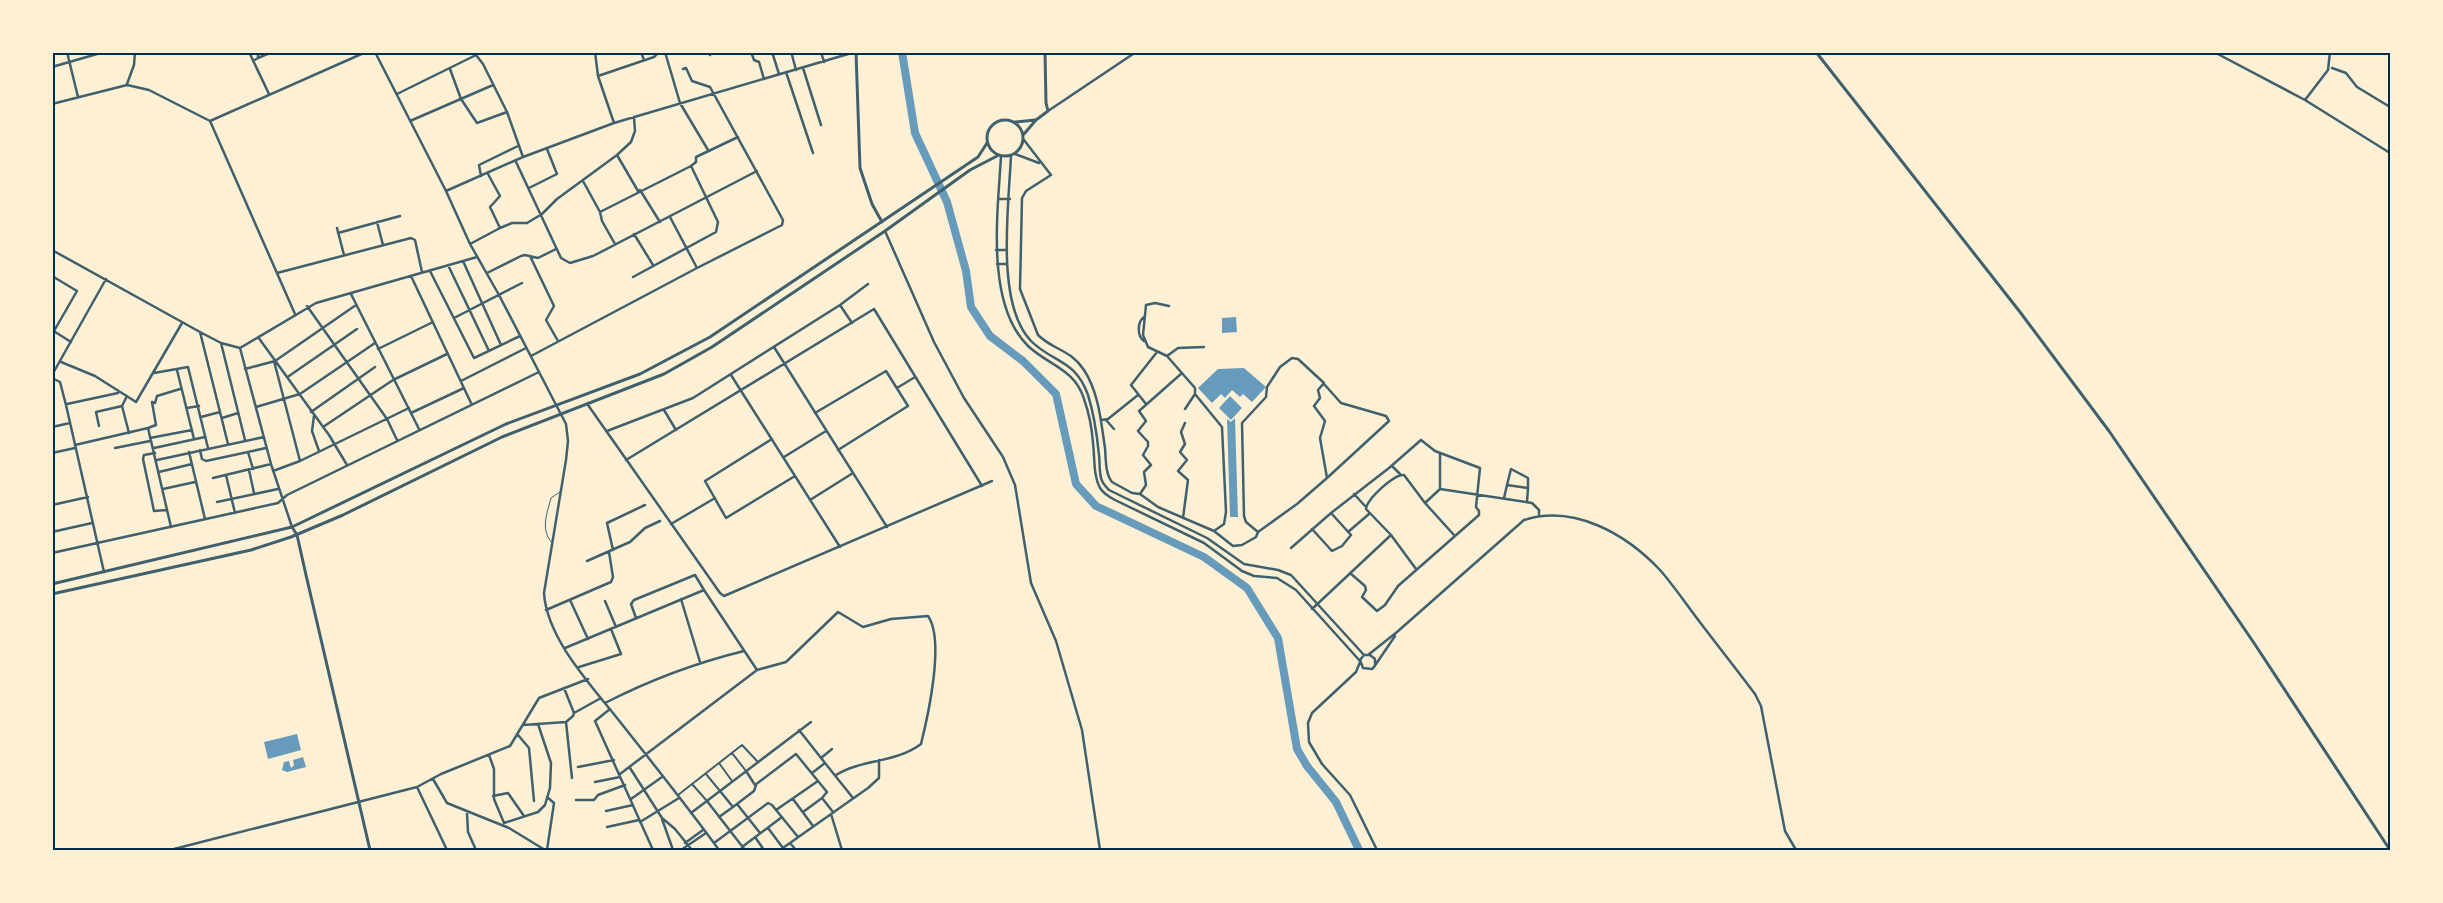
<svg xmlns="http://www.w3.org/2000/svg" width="2443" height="903" font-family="'Source Sans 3',sans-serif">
  <rect width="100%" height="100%" fill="#fdf0d5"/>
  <path fill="#669bbc" d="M1236,317L1237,332L1222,333V318Z
    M1244,368L1266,387L1252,402L1243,394L1240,397L1232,390L1225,398L1221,394L1212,403L1198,388L1218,369Z
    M1230,396L1242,408L1231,420L1219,408Z
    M1235,418L1238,517H1230L1227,419L1231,422Z
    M297,734L301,750L268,759L264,742Z
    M303,757L306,767L287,772L282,770L284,762L289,761L291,768L294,765L293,760Z"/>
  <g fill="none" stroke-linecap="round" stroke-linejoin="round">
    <path stroke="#669bbc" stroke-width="8" d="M902,52L915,133L947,202L966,271L971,307L990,336L1023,361L1056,394L1076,484L1096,506L1204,557L1247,588L1278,638L1297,749L1307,766L1336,802L1359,850"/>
    <path stroke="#3f606c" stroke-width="1" d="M552,543C540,529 547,514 551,498L560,492"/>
    <path stroke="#3f606c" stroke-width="2" d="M732,753L746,771
      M719,763L732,781
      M706,774L720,791
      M692,784L707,801
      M678,795L742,745L758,762"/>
    <path stroke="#3f606c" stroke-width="2.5" d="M67,52L78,97
      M249,52L269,94
      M375,52L446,191L470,244L499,295L566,424L568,441L566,460L544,593C547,640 593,687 621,723C654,765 688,807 719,850
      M595,52L598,76L614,123
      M641,52L644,60
      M665,52L680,103L708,150
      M709,52L710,55
      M751,52L754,60L759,62L764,79
      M770,52L773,55L779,74
      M794,52L792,55L796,70
      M821,52L824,62
      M2214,52L2305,100L2390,153
      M258,58L272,52
      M253,61L258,58V52
      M52,67L104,52
      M803,68L821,125
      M2332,68L2346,73L2357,87L2390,107
      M450,69L461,99L477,123L507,112
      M786,72L813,153
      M598,76L654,57L659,52
      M127,84L134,65L135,52
      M397,94L476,55L483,64L507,112L523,157
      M2305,100L2328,70L2330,52
      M52,104L127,85L149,90L210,121L295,314
      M1048,111L1136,52
      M210,121L366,52
      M410,121L493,85
      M1024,140L1051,175L1026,191L1022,198L1020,289L1038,335C1053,350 1070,349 1084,370C1099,393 1101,422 1105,448C1106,459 1105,473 1112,482L1132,493L1140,494L1158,507L1214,531L1233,546L1242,545L1256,537L1258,532L1297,504L1327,478L1320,438L1325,421L1314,406L1320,398L1318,390L1324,383L1298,359L1292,358L1280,367L1267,387L1266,397L1242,423L1244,516L1246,522L1258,532
      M1015,154L1039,163
      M617,155L638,191
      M1011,155C1009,204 995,304 1031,341C1053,363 1075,359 1088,395C1094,414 1097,435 1099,455C1100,462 1099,470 1101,478C1102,483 1105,486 1109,490L1207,538L1244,564L1278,570L1291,575L1364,655
      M1001,156C998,210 985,304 1028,346C1048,365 1075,369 1084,399C1089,413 1092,429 1093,443C1095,458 1093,475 1100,488C1104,494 1109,497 1115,500L1204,543L1242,571L1254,576L1277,578L1296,590L1360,661
      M516,162L561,258L570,263L593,256L757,171
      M488,174L500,196L490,207L500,228
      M481,176L479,165L518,146
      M583,181L600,212L691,166L696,162V157L738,137
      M529,188L557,174L547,149
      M640,190L660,222
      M446,191L523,157L614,123L855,52
      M999,199H1010
      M600,212L602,221L615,244
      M670,217L697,268
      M377,222L383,245
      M337,228L344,255
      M885,231L934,342L964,398L1003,457L1015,485L1031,583L1056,641L1082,730L1100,850
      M338,233L400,216
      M634,234L653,265
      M470,244L500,228L512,223H527L542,214L557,199L617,155L631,142L635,131L634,117
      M52,250L200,332L221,343L240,348L316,303L477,257
      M996,250H1007
      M530,256L554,306L546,320L558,341
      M463,261L501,345
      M997,264H1007
      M448,265L489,351
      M430,271L474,358L520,336
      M277,273L411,238L415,240L422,272
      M487,273L521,256L525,255L538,258L556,249
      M52,276L77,291L54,331
      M411,276L471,403
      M633,277L716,232L718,222L691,166
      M351,294L419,429
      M840,305L852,323
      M307,306L387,419L397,440
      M454,318L522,283
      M52,330L71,342
      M200,332L228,444
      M258,337L329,435L347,465
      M1144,341C1137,336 1137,322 1144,317
      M221,343L245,440
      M774,347L887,527
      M240,348L271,464L292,527
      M378,349L433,322
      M531,356L697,268L782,225L783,220L710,87L692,81L686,68L683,69
      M1167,356L1148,347L1143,335L1146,305L1155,303L1169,306
      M274,361L300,461
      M61,362L95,376L136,402L182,323
      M245,369L275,361L356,305
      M177,370L194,439
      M154,373L188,367L208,448
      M52,375L106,279
      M731,375L840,547
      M289,376L357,329
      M52,378L60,382L66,405L104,572
      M461,381L526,348
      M1324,384L1341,403L1386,416L1389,421L1327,478
      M897,388L915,377
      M1195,394L1222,427L1226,512L1224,524L1214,531
      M67,404L118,393
      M1146,404L1131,385L1157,352
      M588,405L720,593L724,596L992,481
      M122,406L129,433
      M256,407L300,394L375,343
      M187,408L199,406
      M1185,409L1195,394V388L1167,356L1178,348L1204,347
      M664,410L676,430
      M311,412L375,367
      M411,413L464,388
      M815,413L886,371L908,406L838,450
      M314,416L312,431L319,451
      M201,417L220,412
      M222,418L238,413
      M1101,420L1108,419L1138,395
      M1106,420L1114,429
      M99,426L96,412L122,406L127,396
      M52,427L70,423
      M323,427L393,380L447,354
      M148,428L156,425L152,402L155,403L157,396L180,389
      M607,431L693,398L840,305L868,284
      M150,438L192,430
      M772,439L705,481L726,518L795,476
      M75,445L148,428L171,527
      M115,448L150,441
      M154,448L205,437
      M200,450L202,459L206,461L266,448
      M189,452L205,519
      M248,452L253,469
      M52,453L75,448
      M155,453L144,455L143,459L154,511L166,510
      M1440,453V489
      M784,457L826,431
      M157,460L264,437
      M626,460L874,309L982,486
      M1392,466L1400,474
      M249,470L254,493
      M273,471L300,461L409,408
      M159,472L192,464
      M226,475L235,513
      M213,478L271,464
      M1507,485L1511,469L1528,478V488
      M163,489L195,482
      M1140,494L1146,485L1144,472L1151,465L1143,455L1148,446V442L1138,431L1146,421L1139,411L1182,373
      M1354,494L1366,507
      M1504,498L1507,485L1528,488L1527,502
      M810,500L853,473
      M217,502L278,489
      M1425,503L1440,489L1532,503L1539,510V514
      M52,505L88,497
      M1183,518L1188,480L1178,471L1187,460L1180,452L1185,444L1181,432L1185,423
      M671,524L715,498
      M1312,529L1332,551L1342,546L1351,535L1331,513
      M52,532L92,523
      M1348,532L1369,514
      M1291,548L1331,513L1389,468L1421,440L1435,451L1480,468L1476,507L1479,511V515L1398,586L1385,605L1377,611L1362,597L1366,590L1365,586L1350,573
      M613,550L607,523L645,505
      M52,553L278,503L287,495L539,372
      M587,561L630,542L645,528L660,521
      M1416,569L1391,535L1366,509C1367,499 1394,474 1404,475L1425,503L1454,535
      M681,599L700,662
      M570,600L588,639
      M605,601L616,627
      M1312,609L1391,535
      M546,610L611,582L613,577L609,552
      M636,618L631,604L634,600L695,575L704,590
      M565,648L704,590L757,670
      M1368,655L1397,632L1524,520C1574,504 1626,534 1660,570C1674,586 1686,604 1699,621C1718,646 1737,670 1755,694L1761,706L1785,831L1796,850
      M1360,662L1356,672L1312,713L1308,723L1309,742L1322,764L1350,795L1377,850
      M1375,665V659L1370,655H1364L1360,660L1363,668L1372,669L1374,667L1395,636
      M579,667L621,654L611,629
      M605,703C650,680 695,663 744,651
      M610,709L595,721L653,850
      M574,713L601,698
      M566,722L572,778
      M523,725L566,722L573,716L574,713L564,688
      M799,730L825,763
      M518,735L529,748L534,801
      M489,755L494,769V799L504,823
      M821,758L832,749
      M578,767L614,760
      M630,768L662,818L675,829L692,850
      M746,771L755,785L796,754L818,781
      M812,773L825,763L853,798
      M620,774L757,670L786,662L838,612L863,627L891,619L928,616C945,640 928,716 921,744C896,763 862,759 836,775
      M433,779L447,803L509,828L545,850
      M595,782L620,777
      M417,787L447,850
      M493,796L508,793L524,816
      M547,797L554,803L547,850
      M631,799L662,777
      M793,799L813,826
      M576,800H594L598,795L625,785
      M707,801L745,850
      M737,804L760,833
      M733,807L754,791L756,785
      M776,810L818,781L827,792L822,798L833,812
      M606,811L633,805
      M803,812L822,798
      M467,813L468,832L476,850
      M691,813L811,722
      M831,814L842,850
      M719,817L733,807L720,791
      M662,819L673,850
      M640,822L679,798
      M504,823L538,812L545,805L550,788L551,763L538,724
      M607,827L639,820
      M768,828L783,848
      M755,837L764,850
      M685,843L703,830
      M714,843L768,803L772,805L798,837
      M790,843L796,850
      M742,847L782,817
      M158,850L174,849L417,787L441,774L510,746L539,698L588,679
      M681,850L706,833
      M780,850L868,788L879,778V760"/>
    <path stroke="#3f606c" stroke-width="3" d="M856,52L860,168L872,204L882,222
      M1816,52L2020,312L2109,431L2254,643L2390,850
      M987 138a18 18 0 1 1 36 0a18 18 0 1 1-36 0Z
      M1015,122L1035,120
      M1024,134L1036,120L1048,111L1046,103L1045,52
      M292,527L297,535L306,575L370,850
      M52,584L292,527L506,424L640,374L710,337L978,157L987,143
      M52,594L251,550L291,537L343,515L502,437L664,374L712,347L885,231L970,170L999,155"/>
  </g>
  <rect width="2443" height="903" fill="none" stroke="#fdf0d5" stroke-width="108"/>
  <rect x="54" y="54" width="2335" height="795" fill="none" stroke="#003049" stroke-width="2"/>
</svg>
